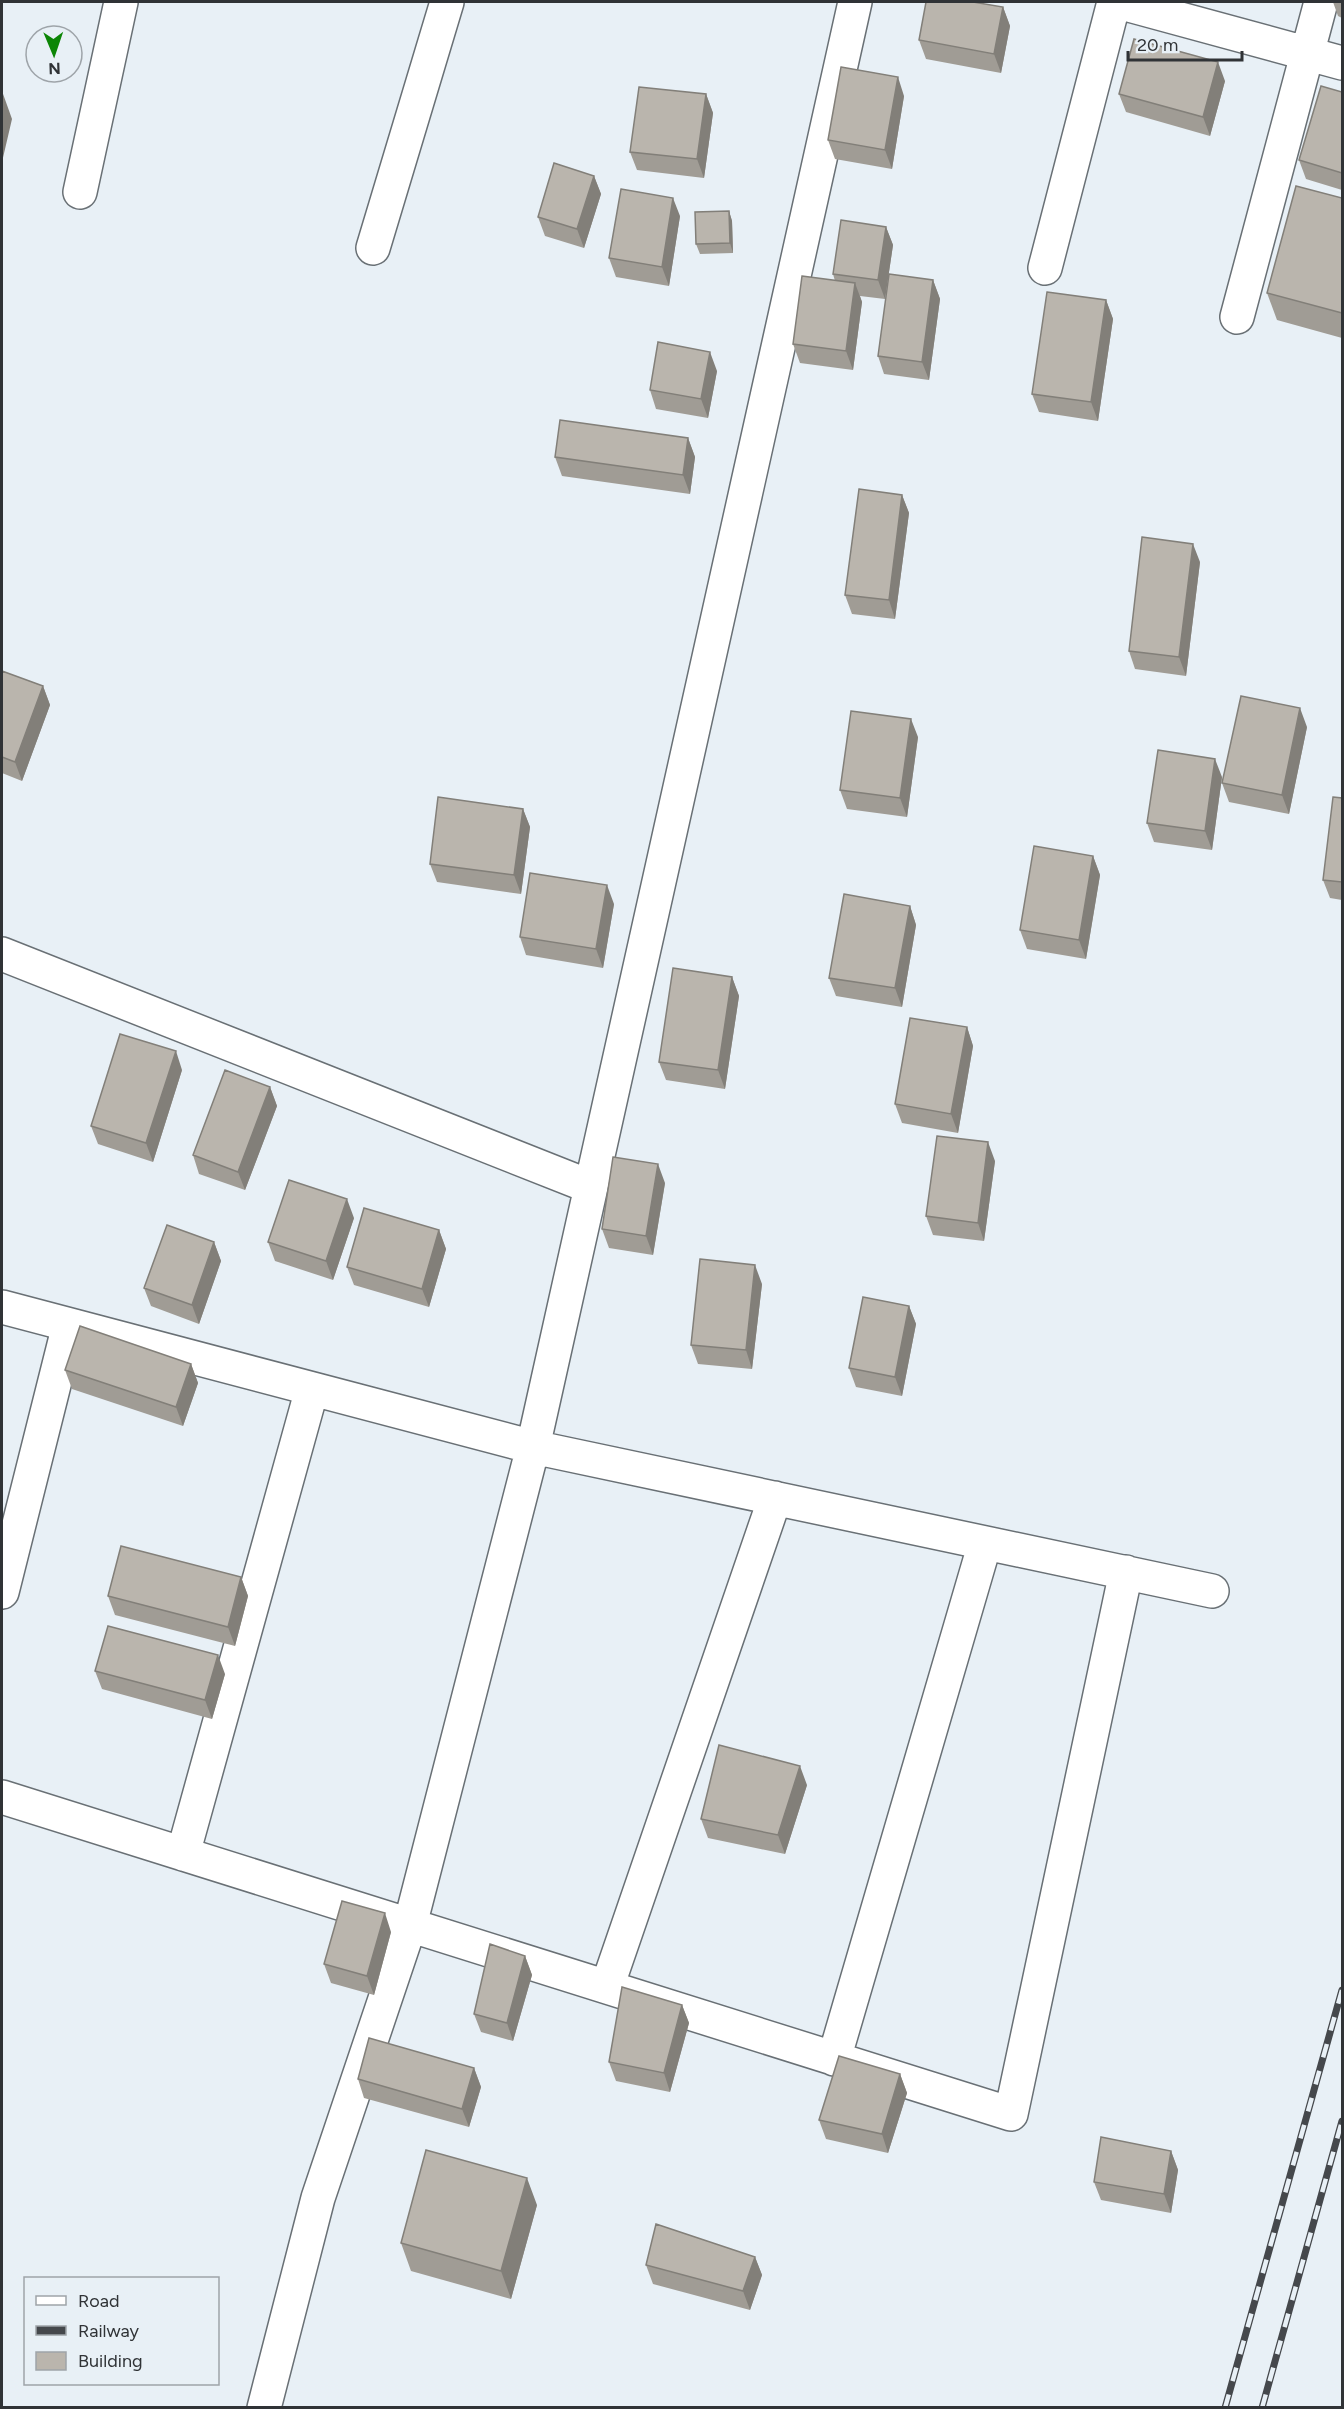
<svg xmlns="http://www.w3.org/2000/svg" width="1344" height="2409" font-family="Figtree,sans-serif">
  <rect width="100%" height="100%" fill="#e8f0f6"/>
  <g fill="none" stroke-linecap="round" stroke-linejoin="round">
    <g stroke="#697075" stroke-width="36">
      <path id="street" d="M1118,2L1342,63
        M80,192L121,2
        M373,248L447,2
        M1045,268L1114,2
        M1237,317L1321,2
        M2,954L591,1187
        M2,1307L533,1447L1212,1591
        M2,1592L69,1325
        M2,1797L1011,2114L1126,1572
        M183,1854L312,1389
        M607,1987L775,1498
        M834,2059L985,1543
        M264,2408L318,2198L410,1925L533,1447L855,2"/>
    </g>
    <use href="#street" stroke="#fff" stroke-width="33"/>
    <g stroke="#45484c" stroke-width="7">
      <path id="rail" d="M1225,2408L1342,1990
        M1262,2408L1342,2121"/>
    </g>
    <use href="#rail" stroke="#e8f0f6" stroke-width="4.5" stroke-dasharray="14" stroke-linecap="butt"/>
  </g>
  <path fill="#a09c95" d="M1333,2H1342V18L1338,16Z
    M1003,7L1010,26L1001,73L926,59L919,40Z
    M1225,81L1210,136L1126,112L1119,94Z
    M1342,92V190L1306,179L1299,160Z
    M706,94L713,113L704,178L637,170L630,152Z
    M904,96L892,169L835,159L828,140Z
    M594,176L601,194L584,248L545,236L538,217Z
    M1342,198V338L1277,320L1267,293Z
    M729,211L732,221L733,253L700,254L696,244Z
    M680,216L669,286L616,277L609,258Z
    M886,227L893,245L885,299L860,296L862,302L853,370L800,363L793,344L835,281L833,274Z
    M933,280L940,299L929,380L884,374L878,356Z
    M1106,300L1113,319L1098,421L1039,412L1032,394Z
    M717,371L708,418L656,409L650,390Z
    M688,438L695,457L690,494L562,476L555,457Z
    M902,495L909,513L895,619L852,614L845,595Z
    M1200,562L1186,676L1135,669L1129,651Z
    M2,671L43,686L50,705L22,781L2,773Z
    M1307,727L1289,814L1229,802L1222,783Z
    M918,737L907,817L847,809L840,790Z
    M1222,777L1212,850L1154,842L1147,823Z
    M1342,798V900L1330,898L1323,880Z
    M523,809L530,827L521,894L437,882L430,864Z
    M1093,856L1100,875L1086,959L1027,949L1020,930Z
    M614,904L603,968L526,955L520,937Z
    M910,906L916,925L902,1007L836,996L829,978Z
    M732,977L739,996L725,1089L666,1080L659,1062Z
    M967,1027L973,1046L958,1133L902,1123L895,1104Z
    M182,1070L153,1162L98,1144L91,1126Z
    M270,1087L277,1106L245,1190L199,1174L193,1155Z
    M995,1161L984,1241L933,1235L926,1216Z
    M665,1183L653,1255L609,1248L602,1229Z
    M354,1218L333,1280L275,1261L268,1242Z
    M439,1230L446,1249L429,1307L354,1285L347,1267Z
    M214,1242L221,1261L199,1324L151,1306L144,1288Z
    M762,1284L752,1369L698,1364L691,1345Z
    M909,1306L916,1324L902,1396L856,1387L849,1368Z
    M191,1364L198,1383L183,1426L72,1389L65,1370Z
    M241,1577L248,1596L235,1646L115,1615L108,1596Z
    M95,1671L225,1674L212,1719L102,1689Z
    M807,1785L785,1854L708,1838L701,1819Z
    M391,1932L374,1995L331,1983L324,1964Z
    M525,1956L532,1975L513,2041L481,2032L474,2014Z
    M682,2005L689,2023L670,2092L616,2081L609,2062Z
    M474,2068L481,2087L469,2127L364,2098L358,2079Z
    M900,2074L907,2093L888,2153L826,2139L819,2120Z
    M1171,2151L1178,2170L1171,2213L1101,2200L1094,2182Z
    M537,2205L511,2299L411,2271L401,2243Z
    M755,2257L762,2275L750,2310L653,2284L646,2265Z"/>
  <path fill="#827f79" d="M1003,7L1010,26L1001,73L994,54Z
    M1218,62L1225,81L1210,136L1203,117Z
    M898,77L904,96L892,169L885,150Z
    M2,91L12,119L2,162Z
    M706,94L713,113L704,178L697,159Z
    M594,176L601,194L584,248L577,229Z
    M673,198L680,216L669,286L662,267Z
    M729,211L732,221L733,253L730,243Z
    M886,227L893,245L885,299L878,280Z
    M933,280L940,299L929,380L922,362Z
    M855,283L862,302L853,370L846,351Z
    M1106,300L1113,319L1098,421L1091,402Z
    M710,352L717,371L708,418L701,399Z
    M688,438L695,457L690,494L683,475Z
    M902,495L909,513L895,619L889,600Z
    M1193,544L1200,562L1186,676L1179,657Z
    M43,686L50,705L22,781L15,762Z
    M1300,708L1307,727L1289,814L1282,795Z
    M911,719L918,737L907,817L900,798Z
    M1215,759L1222,777L1212,850L1205,831Z
    M523,809L530,827L521,894L514,875Z
    M1093,856L1100,875L1086,959L1079,940Z
    M607,885L614,904L603,968L596,949Z
    M910,906L916,925L902,1007L895,988Z
    M732,977L739,996L725,1089L718,1070Z
    M967,1027L973,1046L958,1133L951,1114Z
    M176,1051L182,1070L153,1162L146,1143Z
    M270,1087L277,1106L245,1190L238,1172Z
    M988,1142L995,1161L984,1241L978,1223Z
    M658,1164L665,1183L653,1255L646,1236Z
    M347,1199L354,1218L333,1280L326,1261Z
    M439,1230L446,1249L429,1307L422,1289Z
    M214,1242L221,1261L199,1324L192,1305Z
    M755,1265L762,1284L752,1369L746,1350Z
    M909,1306L916,1324L902,1396L895,1377Z
    M191,1364L198,1383L183,1426L176,1407Z
    M241,1577L248,1596L235,1646L228,1627Z
    M218,1655L225,1674L212,1719L205,1700Z
    M800,1766L807,1785L785,1854L778,1835Z
    M385,1913L391,1932L374,1995L367,1976Z
    M525,1956L532,1975L513,2041L507,2023Z
    M682,2005L689,2023L670,2092L664,2073Z
    M474,2068L481,2087L469,2127L462,2109Z
    M900,2074L907,2093L888,2153L882,2134Z
    M1171,2151L1178,2170L1171,2213L1164,2194Z
    M527,2178L537,2205L511,2299L501,2271Z
    M755,2257L762,2275L750,2310L743,2291Z"/>
  <path fill="#bab5ad" stroke="#827f79" stroke-width="1.5" d="M926,2H973L1003,7L994,54L919,40Z
    M1134,39L1218,62L1203,117L1119,94Z
    M841,67L898,77L885,150L828,140Z
    M1321,86L1342,92V173L1299,160Z
    M639,87L706,94L697,159L630,152Z
    M554,163L594,176L577,229L538,217Z
    M1296,186L1342,198V313L1267,293Z
    M621,189L673,198L662,267L609,258Z
    M729,211L730,243L696,244L695,212Z
    M841,220L886,227L878,280L833,274Z
    M889,274L933,280L922,362L878,356Z
    M802,276L855,283L846,351L793,344Z
    M1047,292L1106,300L1091,402L1032,394Z
    M658,342L710,352L701,399L650,390Z
    M560,420L688,438L683,475L555,457Z
    M859,489L902,495L889,600L845,595Z
    M1142,537L1193,544L1179,657L1129,651Z
    M2,671L43,686L15,762L2,757Z
    M1241,696L1300,708L1282,795L1222,783Z
    M851,711L911,719L900,798L840,790Z
    M1158,750L1215,759L1205,831L1147,823Z
    M438,797L523,809L514,875L430,864Z
    M1333,797L1342,798V882L1323,880Z
    M1034,846L1093,856L1079,940L1020,930Z
    M530,873L607,885L596,949L520,937Z
    M844,894L910,906L895,988L829,978Z
    M673,968L732,977L718,1070L659,1062Z
    M910,1018L967,1027L951,1114L895,1104Z
    M120,1034L176,1051L146,1143L91,1126Z
    M225,1070L270,1087L238,1172L193,1155Z
    M937,1136L988,1142L978,1223L926,1216Z
    M613,1157L658,1164L646,1236L602,1229Z
    M289,1180L347,1199L326,1261L268,1242Z
    M364,1208L439,1230L422,1289L347,1267Z
    M167,1225L214,1242L192,1305L144,1288Z
    M700,1259L755,1265L746,1350L691,1345Z
    M863,1297L909,1306L895,1377L849,1368Z
    M80,1326L191,1364L176,1407L65,1370Z
    M121,1546L241,1577L228,1627L108,1596Z
    M108,1626L218,1655L205,1700L95,1671Z
    M719,1745L800,1766L778,1835L701,1819Z
    M342,1901L385,1913L367,1976L324,1964Z
    M490,1944L525,1956L507,2023L474,2014Z
    M622,1987L682,2005L664,2073L609,2062Z
    M369,2038L474,2068L462,2109L358,2079Z
    M839,2056L900,2074L882,2134L819,2120Z
    M1101,2137L1171,2151L1164,2194L1094,2182Z
    M426,2150L527,2178L501,2271L401,2243Z
    M656,2224L755,2257L743,2291L646,2265Z"/>
  <rect width="1344" height="2409" fill="none" stroke="#303336" stroke-width="6"/>
  <rect x="24" y="2277" width="195" height="108" fill="#e8f0f6" stroke="#9ea4a9" stroke-width="1.5"/>
  <rect x="36" y="2296" width="30" height="9" fill="#ffffff" stroke="#9ea4a9" stroke-width="1.5"/>
  <text x="78" y="2307" font-size="18" fill="#303336">Road</text>
  <rect x="36" y="2326" width="30" height="9" fill="#45484c" stroke="#9ea4a9" stroke-width="1.5"/>
  <text x="78" y="2337" font-size="18" fill="#303336">Railway</text>
  <rect x="36" y="2352" width="30" height="18" fill="#bab5ad" stroke="#9ea4a9" stroke-width="1.5"/>
  <text x="78" y="2367" font-size="18" fill="#303336">Building</text>
  <g transform="translate(54 54) rotate(178)"><circle r="28" fill="#e8f0f6" stroke="#9ea4a9" stroke-width="1.5"/>
  <path d="M0-4.5L10 22L0 15L-10 22Z" fill="#0c8606"/>
  <text y="-9" font-size="16" font-weight="bold" text-anchor="middle" fill="#303336">N</text>
  </g>
  <path d="M1128 51v9h114v-9" fill="none" stroke="#303336" stroke-width="3"/>
  <text x="1137" y="51" font-size="18" fill="#303336" stroke="#e8f0f6" stroke-width="4.5" paint-order="stroke">20 m</text>
</svg>
